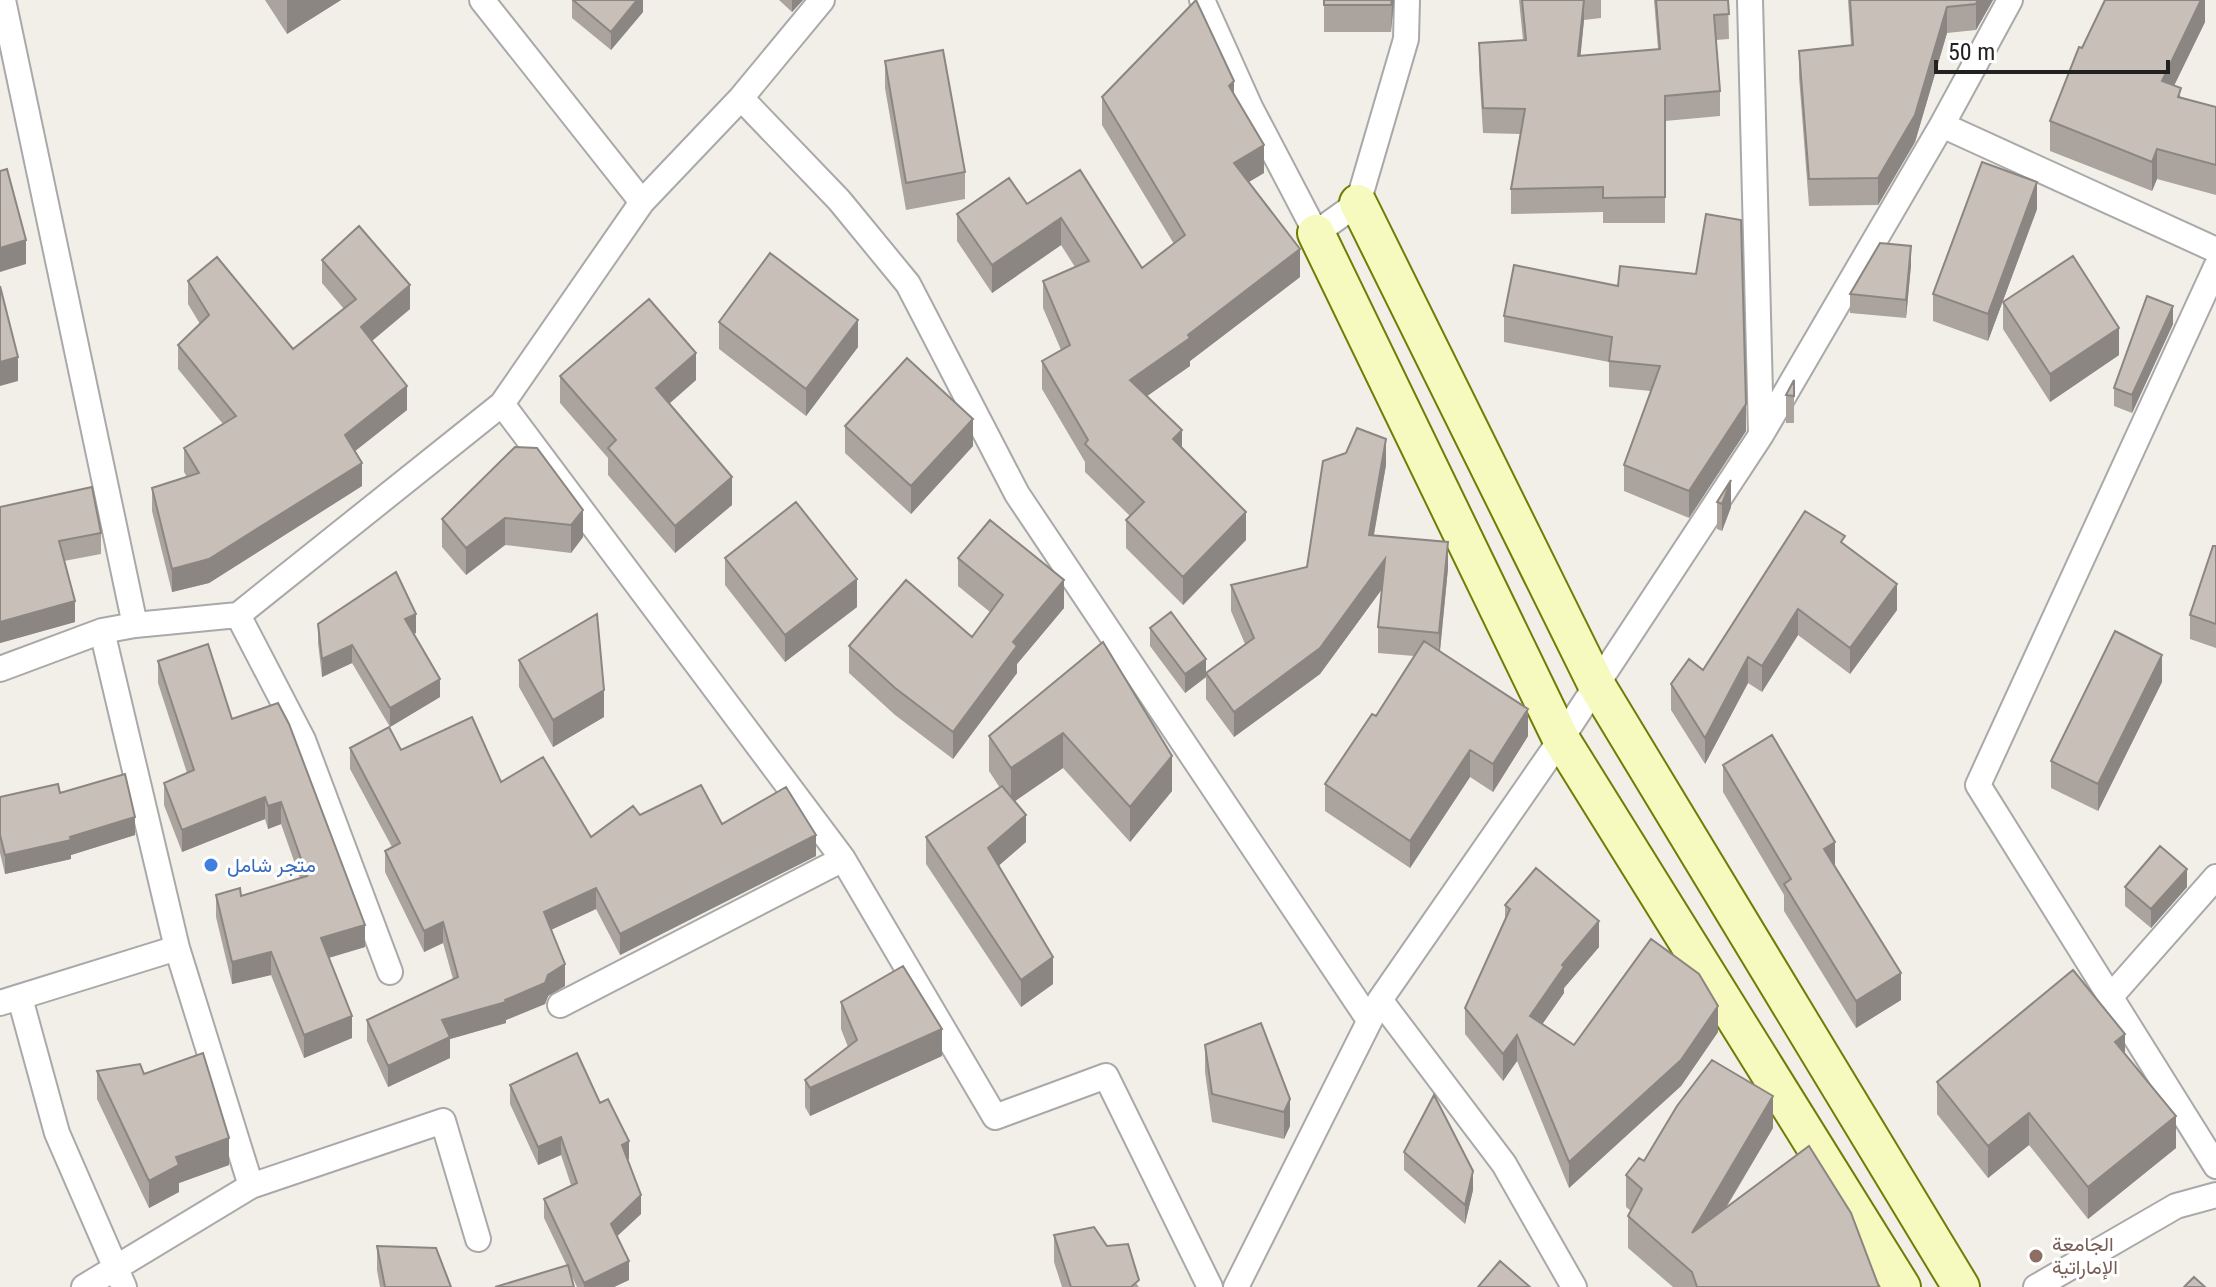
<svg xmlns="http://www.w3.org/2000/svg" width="2216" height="1287" font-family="'Roboto Condensed',Vazirmatn,sans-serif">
  <rect width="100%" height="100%" fill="#f2efe9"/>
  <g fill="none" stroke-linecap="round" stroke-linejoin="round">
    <g stroke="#a9a9a9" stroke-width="28">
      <path id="street" d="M3,0L135,625
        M482,0L642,202
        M1202,0L1250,107L1316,233L1358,203L1406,39L1407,0
        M1750,0L1761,433
        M741,98L839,200L908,284L1017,494L1369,1020
        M1942,125L2216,250
        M2216,267L1978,785L2216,1166
        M502,404L843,859L995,1117L1106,1076L1210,1287
        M238,615L303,740L390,972
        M102,631L177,948L251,1186
        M0,669L102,631L135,625L238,615L502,404L642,202L741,98L822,0
        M2112,995L2216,877
        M20,998L57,1133L124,1287
        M1380,1000L1504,1164L1574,1287
        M0,1003L177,948
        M560,1005L843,859
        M84,1287L251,1186L443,1121L478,1239
        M1236,1287L1380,1000L1561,739L1761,435L1942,125L2010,0
        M2036,1287L2176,1206L2216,1195"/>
    </g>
    <g stroke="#707d05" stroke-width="40">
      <path id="secondary" d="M1358,203L1596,684L1961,1287
        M1316,233L1561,739L1902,1287"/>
    </g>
    <use href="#street" stroke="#fff" stroke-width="24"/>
    <use href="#secondary" stroke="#f7fabf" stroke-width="36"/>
  </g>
  <path fill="#aba49e" d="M265,0H341L287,34Z
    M572,0H643V12L611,50L572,18Z
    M779,0H803L792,12Z
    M1324,0H1394L1391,32H1324Z
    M1519,0H1601V18L1584,20L1580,56L1658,49L1654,0H1728L1729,39L1716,40L1720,91V116L1665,121V223H1603V212L1511,214V189L1520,134L1483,133L1479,68V43L1523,40Z
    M1848,0H1993L1976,30L1947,33L1915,142L1878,205L1809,206L1799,77V51L1851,45Z
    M2205,0V22L2174,86L2181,97L2216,107V195L2157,179L2152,191L2050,151V121L2082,48Z
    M885,61L965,172V199L906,210L885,88Z
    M1234,94L1264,173L1248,182L1300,277L1190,361V366L1147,396L1246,540L1183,605L1126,548V520L1130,516L1085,472V462L1042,389V361L1061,350L1043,308V281L1075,267L1061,245L992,293L957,241V214L1027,204L1080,170L1142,268L1174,244L1102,125V97Z
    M2037,209L1988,341L1933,321V294Z
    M322,260L410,309L372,341L407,410L355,451L362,486L209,583L172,592L152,511V488L187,477L184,472V448L223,424L178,369V345L200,324L188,304V281L293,349L344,309L322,283Z
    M1911,265L1906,318L1850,313V294Z
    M1618,286L1746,431L1689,518L1624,491V465L1651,391L1609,387V362L1504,342V316Z
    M2003,302L2119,355L2050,402L2003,329Z
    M719,322L858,347L806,416L719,349Z
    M2173,324L2132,413L2114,406V388Z
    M560,376L696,380L669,404L732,505L675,553L608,475V458L560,403Z
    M1794,380V423H1786V395Z
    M845,426L973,446L911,514L845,453Z
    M515,447L583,537L571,553L505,545L466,575L442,547V519Z
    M1386,465L1374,535L1448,568L1440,652L1528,736L1493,792L1470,777L1410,868L1325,811V784L1376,716L1414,656L1378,653V627L1382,589L1320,674L1234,737L1206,699V673L1245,644L1231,611V585L1307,567Z
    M1717,502L1731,507L1722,531L1717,529Z
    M0,507L101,533V554L64,561L75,622L0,643Z
    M1845,545L1897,610L1850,674L1798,635L1762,692L1748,683L1705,764L1671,710V684L1703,670Z
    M2216,546V648L2190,639V615Z
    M725,558L857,607L785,662L725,585Z
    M958,558L1064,608L1017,664V673L953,759L895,715L849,673V646L972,637L990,612L958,586Z
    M318,624L416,633L413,634L440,697L390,727L352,663L322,677L318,643Z
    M1150,628L1206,677L1185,693L1150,646Z
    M1103,642L1172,791L1130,842L1063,768L1014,801L1026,842L998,866L1053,984L1021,1007L926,864V837L1000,788L989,771V736Z
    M519,660L604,717L553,747L519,687Z
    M158,661L232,719L365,947L329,958L352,1038L304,1058L271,975L232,984L216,917V895L241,896L300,878L281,824L268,829L265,819L182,852L164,805V783L187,773L158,683Z
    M2162,682L2098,811L2051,788V761Z
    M350,748L401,750L501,782L591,837L640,815L722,824L816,856L620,955L596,909L551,930L565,986L548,996L545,1004L506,1020V1023L450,1039V1058L388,1087L367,1041V1020L453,979L443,943L424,952L385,872V851L392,847L350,769Z
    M1723,765L1835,868L1901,1000L1856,1028L1784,911V895L1723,792Z
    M60,793L135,835L71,855V859L5,874L0,853V797Z
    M2125,887H2187L2151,928L2125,906Z
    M1505,905L1599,947L1564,988V993L1542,1024L1574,1045L1718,1032L1681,1086L1569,1188L1517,1061L1503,1081L1465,1034V1008L1505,919Z
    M841,1002L942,1056L810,1116L805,1107V1080L848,1047L841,1029Z
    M1261,1023L1290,1126L1284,1139L1212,1122L1205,1072V1045Z
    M2125,1054L2176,1148L2088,1219L2029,1145L1988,1178L1937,1114V1082Z
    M97,1071L144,1074L229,1165L179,1183V1192L149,1208L97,1099Z
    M510,1085L600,1103L629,1159L628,1160L641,1214L617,1236L629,1280L614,1287H577L544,1218V1199L571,1185L561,1155L538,1165L510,1104Z
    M1773,1128L1726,1208L1879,1287H1673L1628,1248V1216L1631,1211L1626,1207V1175L1644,1161Z
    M1404,1152L1473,1190L1465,1224L1404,1170Z
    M1054,1235L1107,1246L1139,1287H1062L1054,1262Z
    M377,1246L451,1287H380L377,1270Z"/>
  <path fill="#8b8681" d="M287,0H341L287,34Z
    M637,0H643V12L611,50V32Z
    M792,0H803L792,12Z
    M1392,0H1394L1391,32Z
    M1584,0V20L1578,82V56Z
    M1978,0H1993L1976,30V4Z
    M2201,0H2205V22L2162,110V81Z
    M1947,7V33L1915,142L1878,205V178Z
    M1234,81V109L1229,86Z
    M1264,145V173L1234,191V163Z
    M2157,149V179L2152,191V162Z
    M2037,182V209L1988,341V314Z
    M1061,218V245L992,293V265Z
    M26,240V264L0,272V248Z
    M1911,246V265L1906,318V300Z
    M1300,249V277L1190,361V366L1130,408V380Z
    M410,285V309L361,350V327Z
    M2173,306V324L2132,413V395Z
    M858,320V347L806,416V389Z
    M2119,328V355L2050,402V374Z
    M696,353V380L656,415V388Z
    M18,357V381L0,386V362Z
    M407,386V410L345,459V435Z
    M1746,404V431L1689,518V491Z
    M973,419V446L911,514V486Z
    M1182,430V458L1173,439Z
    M1386,439V465L1369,561V535Z
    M362,463V486L209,583L172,592V569Z
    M732,477V505L675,553V526Z
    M1731,480V507L1722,531V504Z
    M583,510V537L571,553V525Z
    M1246,512V540L1183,605V577Z
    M505,518V545L466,575V548Z
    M1448,542V568L1439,659V633Z
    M1385,559V585L1320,674L1234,737V712Z
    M857,579V607L785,662V635Z
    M1064,580V608L1017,664V673L953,759V732L1013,642Z
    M1897,584V610L1850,674V648Z
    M75,601V622L0,643V622Z
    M1798,609V635L1762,692V666Z
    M416,614V633L405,638V619Z
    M352,645V663L322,677V659Z
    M2162,655V682L2098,811V784Z
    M1748,657V683L1705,764V738Z
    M1206,659V677L1185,693V674Z
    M440,679V697L390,727V708Z
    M604,690V717L553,747V720Z
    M1528,709V736L1493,792V764Z
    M1063,733V768L1011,804V768Z
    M1470,750V777L1410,868V841Z
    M1172,756V791L1130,842V807Z
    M265,797V819L182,852V830Z
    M281,802V824L268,829V806Z
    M1026,815V842L988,875V848Z
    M135,817V835L71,855V859L5,874V855Z
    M816,835V856L620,955V934Z
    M1835,842V869L1824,849Z
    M2187,869V887L2151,928V909Z
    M596,888V909L544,933V912Z
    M1599,921V947L1564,988V993L1530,1042V1016L1562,965Z
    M443,922V943L424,952V931Z
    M365,925V947L321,960V938Z
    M271,952V975L232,984V962Z
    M1053,957V984L1021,1007V980Z
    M565,964V986L548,996L545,1004L506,1020V1023L450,1039V1058L388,1087V1066L442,1020L505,1000Z
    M1901,973V1000L1856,1028V1001Z
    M1718,1006V1032L1681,1086L1569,1188V1162Z
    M352,1016V1038L304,1058V1035Z
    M942,1029V1056L810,1116V1088Z
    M2125,1034V1066L2115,1042Z
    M1517,1035V1061L1503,1081V1054Z
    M1773,1096V1128L1692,1264V1233Z
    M1290,1099V1126L1284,1139V1112Z
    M2029,1113V1145L1988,1178V1146Z
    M2176,1116V1148L2088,1219V1187Z
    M561,1137V1155L538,1165V1147Z
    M229,1138V1165L179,1183V1192L149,1208V1181L176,1157Z
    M629,1141V1159L622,1163V1145Z
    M1473,1171V1190L1465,1224V1205Z
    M641,1195V1214L611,1242V1224Z
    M629,1261V1280L614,1287H584V1283Z"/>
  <path fill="#c7bfb8" stroke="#8b8681" stroke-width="2" d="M573,0H637L611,32Z
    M1196,0L1234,81L1229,86L1264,145L1234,163L1300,249L1188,335L1190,338L1130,380L1182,430L1173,439L1246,512L1183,577L1126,520L1144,502L1085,444L1088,440L1042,361L1070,345L1043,281L1089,261L1061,218L992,265L957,214L1009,178L1027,204L1080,170L1142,268L1185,235L1102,97Z
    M1324,0H1392L1391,5H1324Z
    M1522,0H1584L1578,56L1660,49L1656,0H1728L1729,14L1714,15L1720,91L1665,96V197L1603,198V187L1511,189L1525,109L1483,108L1479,43L1526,40Z
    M1850,0H1978L1976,4L1947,7L1915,115L1878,178L1809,179L1799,51L1853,45Z
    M2105,0H2201L2162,81L2181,88L2178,97L2216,107V165L2157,149L2152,162L2050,121L2079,47L2082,48Z
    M943,50L965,172L906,183L885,61Z
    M1982,162L2037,182L1988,314L1933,294Z
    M7,169L26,240L0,248V171Z
    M1706,214L1741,220L1746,404L1689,491L1624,465L1660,366L1609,361L1612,337L1504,316L1514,265L1618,286L1620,266L1696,274Z
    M359,226L410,285L361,327L407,386L345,435L362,463L209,559L172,569L152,488L199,473L184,448L236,416L178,345L209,315L188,281L217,257L293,349L356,299L322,260Z
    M1880,243L1911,246L1906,300L1850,294Z
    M770,253L858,320L806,389L719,322Z
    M2073,256L2119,328L2050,374L2003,302Z
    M0,286L18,357L0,362Z
    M2147,296L2173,306L2132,395L2114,388Z
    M649,299L696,353L656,388L732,477L675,526L608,448L616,440L560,376Z
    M907,358L973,419L911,486L845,426Z
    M1794,380V396L1786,395Z
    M1357,428L1386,439L1369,535L1448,542L1439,633L1378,627L1385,559L1320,648L1234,712L1206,673L1254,638L1231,585L1307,567L1323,461L1346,453Z
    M515,447L537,448L583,510L571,525L505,518L466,548L442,519Z
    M1731,480L1722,504L1717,502Z
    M92,487L101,533L59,541L75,601L0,622V507Z
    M796,502L857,579L785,635L725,558Z
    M1805,511L1845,536L1841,542L1897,584L1850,648L1798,609L1762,666L1748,657L1705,738L1671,684L1689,659L1703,670Z
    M990,520L1064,580L1013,642L1017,646L953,732L895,688L849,646L906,580L972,637L1003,595L958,558Z
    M2213,546H2216V624L2190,615Z
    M396,572L416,614L405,619L440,679L390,708L352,645L322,659L318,624Z
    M1171,612L1206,659L1185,674L1150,628Z
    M597,614L604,690L553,720L519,660Z
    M2115,631L2162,655L2098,784L2051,761Z
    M1424,641L1528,709L1493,764L1470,750L1410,841L1325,784L1372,714L1376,716Z
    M1103,642L1172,756L1130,807L1063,733L1011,768L989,736Z
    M208,644L232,719L278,703L289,724L365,925L321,938L352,1016L304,1035L271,952L232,962L216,895L240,888L241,896L307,876L281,802L268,806L265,797L182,830L164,783L194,770L158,661Z
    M472,717L501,782L543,757L591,837L633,806L640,815L701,785L722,824L786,787L816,835L620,934L596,888L544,912L565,964L548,975L545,983L505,1000L506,1002L442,1020L450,1037L388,1066L367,1020L458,977L443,922L424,931L385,851L400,843L350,748L389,727L401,750Z
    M1772,735L1835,842L1824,849L1901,973L1856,1001L1784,884L1791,879L1723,765Z
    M125,774L135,817L70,837L71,840L5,855L0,835V797L58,784L60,793Z
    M1002,786L1026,815L988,848L1053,957L1021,980L926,837Z
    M2160,846L2187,869L2151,909L2125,887Z
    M1536,868L1599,921L1562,965L1564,967L1530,1016L1574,1045L1651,939L1699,974L1718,1006L1681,1060L1569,1162L1517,1035L1503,1054L1465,1008L1510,909L1505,905Z
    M903,966L942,1029L810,1088L805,1080L857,1040L841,1002Z
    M2073,970L2125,1034L2115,1042L2176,1116L2088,1187L2029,1113L1988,1146L1937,1082Z
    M1261,1023L1290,1099L1284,1112L1212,1094L1205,1045Z
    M203,1053L229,1138L176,1157L179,1165L149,1181L97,1071L140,1064L144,1074Z
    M577,1053L600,1103L608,1099L629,1141L622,1145L641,1195L611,1224L629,1261L584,1283L544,1199L577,1183L561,1137L538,1147L510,1085Z
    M1712,1060L1773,1096L1692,1233L1809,1146L1851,1213L1879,1287H1697L1692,1272L1628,1216L1642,1189L1626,1175L1639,1158L1644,1161L1677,1106Z
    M1434,1095L1473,1171L1465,1205L1404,1152Z
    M1094,1227L1107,1246L1128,1244L1139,1280L1131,1287H1071L1054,1235Z
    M377,1246L436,1248L451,1287H385Z
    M1500,1261L1530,1287H1478Z
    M568,1265L574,1287H495Z
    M2194,1277L2205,1287H2184Z"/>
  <circle fill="#3f7fe0" stroke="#fff" stroke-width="3" cx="211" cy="865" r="8"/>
  <circle fill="#8d6e63" stroke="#fff" stroke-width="3" cx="2036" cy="1256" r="8"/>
  <g text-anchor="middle" stroke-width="6" stroke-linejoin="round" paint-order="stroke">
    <g font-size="20" fill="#366cbe" stroke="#fff" text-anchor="start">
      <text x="227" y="872">متجر شامل</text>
    </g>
    <g font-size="20" fill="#785e54" stroke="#fff" text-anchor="start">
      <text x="2052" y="1251">الجامعة<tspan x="2052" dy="23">الإماراتية</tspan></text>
    </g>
  </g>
  <path d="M1936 60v12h232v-12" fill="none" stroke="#222222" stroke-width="4"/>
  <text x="1948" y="60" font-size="24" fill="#222222" stroke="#ffffff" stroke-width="6" paint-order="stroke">50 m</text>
</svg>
